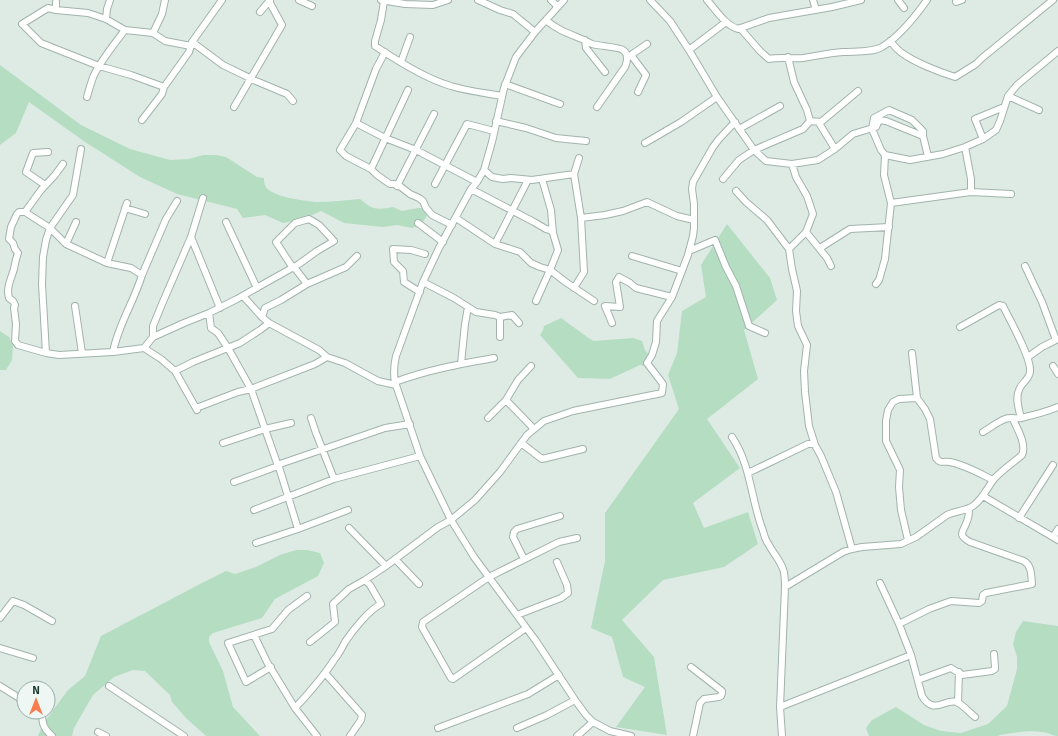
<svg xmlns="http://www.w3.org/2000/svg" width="1058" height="736" font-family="Signika,sans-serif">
  <rect width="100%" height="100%" fill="#deebe5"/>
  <path fill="#b5ddc1" d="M0,65L81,125L130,149L170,160L189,159L203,155H216L226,157L257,177L264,178C264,180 264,183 265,185C269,197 305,201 316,202C331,202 345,200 360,199C373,210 376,210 393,207L402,211L418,208H426L429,212L421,225L412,228L397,225L383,227L344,223L321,211L303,219L283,223L265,215L243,218L237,209L177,194L140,177L85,142L29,102L16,133L0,145Z
    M727,224L770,278L777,300L744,330L758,379L707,419L740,468L693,503L704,528L748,512L758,544L724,567L663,580L622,620L654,657L667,735L616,727L645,687L623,677L612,637L591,628L605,561V513L679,409L668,375L677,353L682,311L706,297L701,265Z
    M561,318L590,339L594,341L633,338L642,341L645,350L651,358L650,367L640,365L610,379L578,378L540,335L543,330L544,326Z
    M0,331L9,337L13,346L12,360L6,370H0Z
    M296,550H307L320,553L324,563L318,576L275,599L262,618L213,633L209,637V642L223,671L233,707L260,736H206L186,718L172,702L170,695L145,671L133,670L114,677L93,695L74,728L72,736H38L43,724L68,690L85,676L101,636L200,584L226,571L235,574L256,567L280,555Z
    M1023,621L1058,626V736C1052,736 1048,732 1042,732C1028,730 1014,733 1000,735L998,736H869L866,728L872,720L896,707L924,725L941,731L961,733L988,724L1007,706L1017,669V657L1013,644L1016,632Z"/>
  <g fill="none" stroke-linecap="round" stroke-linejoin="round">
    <g stroke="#a1b3ac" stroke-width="8">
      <path id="minor" d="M299,0L312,6
        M381,0L405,4L433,5L448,0
        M478,0L500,10L513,14L535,32
        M551,0L558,7
        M564,0L535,32L516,57L504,88L492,142L484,170L477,182L471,189L439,248L423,282L396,356C394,365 393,372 395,382L420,456L451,520L474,557L536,641L575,700L586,715L593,722L610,731L631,736
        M650,0L670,21L689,50L717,97L754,150L766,161L792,164L818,160L835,149L853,134L876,127L879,120L886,121L923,136L928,156
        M707,0C716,10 725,25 738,29L769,18L832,7L861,0
        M813,0L816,10
        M898,0L904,8
        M384,1L381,20L375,41V46C396,60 426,79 451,86C467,91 485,93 502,96
        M56,2V10L88,13L106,19L125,30L153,33L165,41L191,46
        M956,2L962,0
        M56,10L48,8L22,24L41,43L99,66L131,75L164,87L189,52L192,42L222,0
        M260,12L270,0
        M106,19L107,9L110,0
        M546,20C557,30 570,34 584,40C587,41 589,43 592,44C599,46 619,47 623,50C629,54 627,62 625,67L597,107
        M740,28L760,51L769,59C780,57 791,59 803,58C816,56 829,53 843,52C855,51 871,53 882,47C900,36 915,17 927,0
        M153,33L162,14L165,0
        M585,40L586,48L605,72
        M890,41C894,45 897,50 902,53C914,62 939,72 955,77L976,64L982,58L1053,0
        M192,42L223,65L256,81L287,94L293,101
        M689,50L726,22
        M385,52L376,69L356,123L340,150L346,156L371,169L377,175L390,184H394L401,187L410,194L419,198L423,201L426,208L432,215L452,225
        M631,55L646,75L638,92
        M628,57L647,44
        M788,57L794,82L807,110L810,121
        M401,62L410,37
        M505,84L560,104
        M87,97C89,90 91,82 94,75C102,59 114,44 125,30
        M234,107L282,25L269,1
        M1039,110L1008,96L1017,85L1058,51
        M142,120L162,94L164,87
        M496,121L526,128L556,138L586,141
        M356,123L385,138L416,150L477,182
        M819,123L835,149
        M739,129L780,106
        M923,136V131L912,120L889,110L874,118L872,129L881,150L885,155L910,160L943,154L965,147L983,139L996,130L1000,121L1008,96
        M983,139L975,119L1004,107
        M645,143L681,122L717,97
        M965,147L971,179V192
        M579,158L574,174L581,218L605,215L623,211L647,202L677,216L694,220
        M792,164L796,177L807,196L813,214L806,232L789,249L792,269L797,291L796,311L798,326L807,345L804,371L805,392L809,426L815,445
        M371,169L408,90
        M484,170L492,177L503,179L511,178L532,180L574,174
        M723,179L739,160L754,150L803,129L810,121L821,122L858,91
        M435,184L467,124L494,131
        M45,185L26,172L33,153L48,152
        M397,186L434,114
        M471,189L534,222L546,229L550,230L553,233
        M736,191L746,202L767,220L789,249
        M891,203L971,192L1011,194
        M125,208L145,214
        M25,212L41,190L55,175L63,164
        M456,218L495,244L520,252L531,263L540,267L550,270L567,283L594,301
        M226,222L257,288
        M418,223L443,242
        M806,232L827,258L831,266
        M191,237L220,308
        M66,244L76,222
        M495,244L528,180
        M820,248L850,229L889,227
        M689,251L715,240L726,267L736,286L749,326L765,333
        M632,256L682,271
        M107,263L127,203
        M1025,266L1042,302L1056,340
        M294,267L307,284
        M142,275L166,219L177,201
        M423,282L454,298L476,312L495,315L500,317L512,315L519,323
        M876,284L879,280L885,259L891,203L884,175L885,155
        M574,288L584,272L581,218
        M420,292L404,282L403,271L394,262L393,249L411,250L425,254
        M243,296L262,317L269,323L319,350L327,357L345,363L378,381L396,385
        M536,301L550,270L558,250L553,233L551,210L542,179
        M75,306L82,353
        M209,313L211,328L218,333L228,348L251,389L278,466L279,467L298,529
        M262,317L265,308L281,300L307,284L346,267L357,256
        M612,323L605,306L620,307L616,282L619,277L630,283L636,288L672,297L688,255L693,236L694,228V204L692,189L693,182L713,147L719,139L735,122
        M960,327L999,305L1003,306C1010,320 1032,359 1030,372C1029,380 1021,383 1019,390C1015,398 1019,410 1021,418
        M153,337L184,323L209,313L237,299L299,264L317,251L334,241L319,225L309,219L295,223L276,242L293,268
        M500,337V317
        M144,348L153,337V326L162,304L191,237L203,198
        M113,352C118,325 134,302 142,275L131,268L107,263L66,244L50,228L25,212H19L17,214L11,227L9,239L13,243L15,249L18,253C16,258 15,264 14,269C11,279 6,288 9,298L13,301L15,305L14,308L16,324L15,341L18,345L46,353L59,355L113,352L144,348L161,359L175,371L197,410
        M46,353L42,284L43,257L46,240L50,228L73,195L81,149
        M912,353L917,398L925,409L930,419L936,458C940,464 944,461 950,462C965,465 979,473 993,480
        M1028,357L1042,347L1058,339
        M461,364L465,324L468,307
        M1053,366L1058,374
        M175,371L193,362L240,343L260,330L269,323
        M395,382C427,370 460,364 494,358
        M506,400L534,429
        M196,408L238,392L251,389L315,364L327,357
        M311,418L316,433L334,479
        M488,418L506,400L518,380L531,366
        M983,432C990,428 997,422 1005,419C1010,417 1016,419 1021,418C1034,415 1046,412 1058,407
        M732,437C751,465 751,500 763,531C764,535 766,541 769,545C773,553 780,560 783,569C785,574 785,581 785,587L780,707L782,736
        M223,443L265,429L291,423
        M521,443L542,459L583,449
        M277,465L385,428L410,424
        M748,473L808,444H812L815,445L821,456L836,492L852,549
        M234,482L278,466
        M983,496L1058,540
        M254,510L334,479L420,456
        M1019,518L1053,465
        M349,528L386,566
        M1053,537L1058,529
        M908,540L901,510L899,487L900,470L886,441V421L888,410L893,402L899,399L917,398
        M256,543L298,529L348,510
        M395,559L419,584
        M524,559L513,537L514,532L517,529L560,516
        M880,583L899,624L911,655L922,696C934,716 945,698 957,702C963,705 970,713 975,717
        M785,587L843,552L852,549L862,547L901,544L916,537L947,515C955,511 966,511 973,506C983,499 987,488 994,479C1002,470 1013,463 1022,455C1027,444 1017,429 1013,419
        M517,615L561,598L568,593L567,585L557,562
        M0,618L13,601L24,605L52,621
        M899,624L929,609L951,601L979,603L982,601L983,595L986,593L1032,584C1031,575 1032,566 1024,561L970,542C956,534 964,532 967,521C969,517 969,513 969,508
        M526,628L453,679L451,678L422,627L423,622L489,577L559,542L577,538
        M254,635L267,662L295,708L317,736
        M310,642L335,622L333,604L349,589L365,580
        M0,648L33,658
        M271,667L246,682L228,643L272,629L288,610L307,596
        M691,667L722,691V693L721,696L719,697L704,699L700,703L693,736
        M325,673L362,715L361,720L350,736
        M918,680L951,668L962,675L992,671L995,669V667L994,654
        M0,686L24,701
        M109,686L184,736
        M958,703L959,672
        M780,707L911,655
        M295,708C309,693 323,677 334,660C339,654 342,648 345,642C353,630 369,610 381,604L370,585L365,580L386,566L438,527L451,520L475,500L500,472L527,435L544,421L573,411L662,393L663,384L647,363L652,355L656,342L657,321L672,297
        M42,712C42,723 43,728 52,736
        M438,728L528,694L559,675
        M517,728L547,715L575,700
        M98,732L106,736
        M577,736L593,722"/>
    </g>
    <use href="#minor" stroke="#fff" stroke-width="6"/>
  </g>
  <g transform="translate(36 700)"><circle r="19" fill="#eef7f3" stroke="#9baca7"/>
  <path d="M0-3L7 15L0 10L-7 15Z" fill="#f97d4e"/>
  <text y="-6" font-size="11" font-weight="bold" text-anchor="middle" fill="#1f3b34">N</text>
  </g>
</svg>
